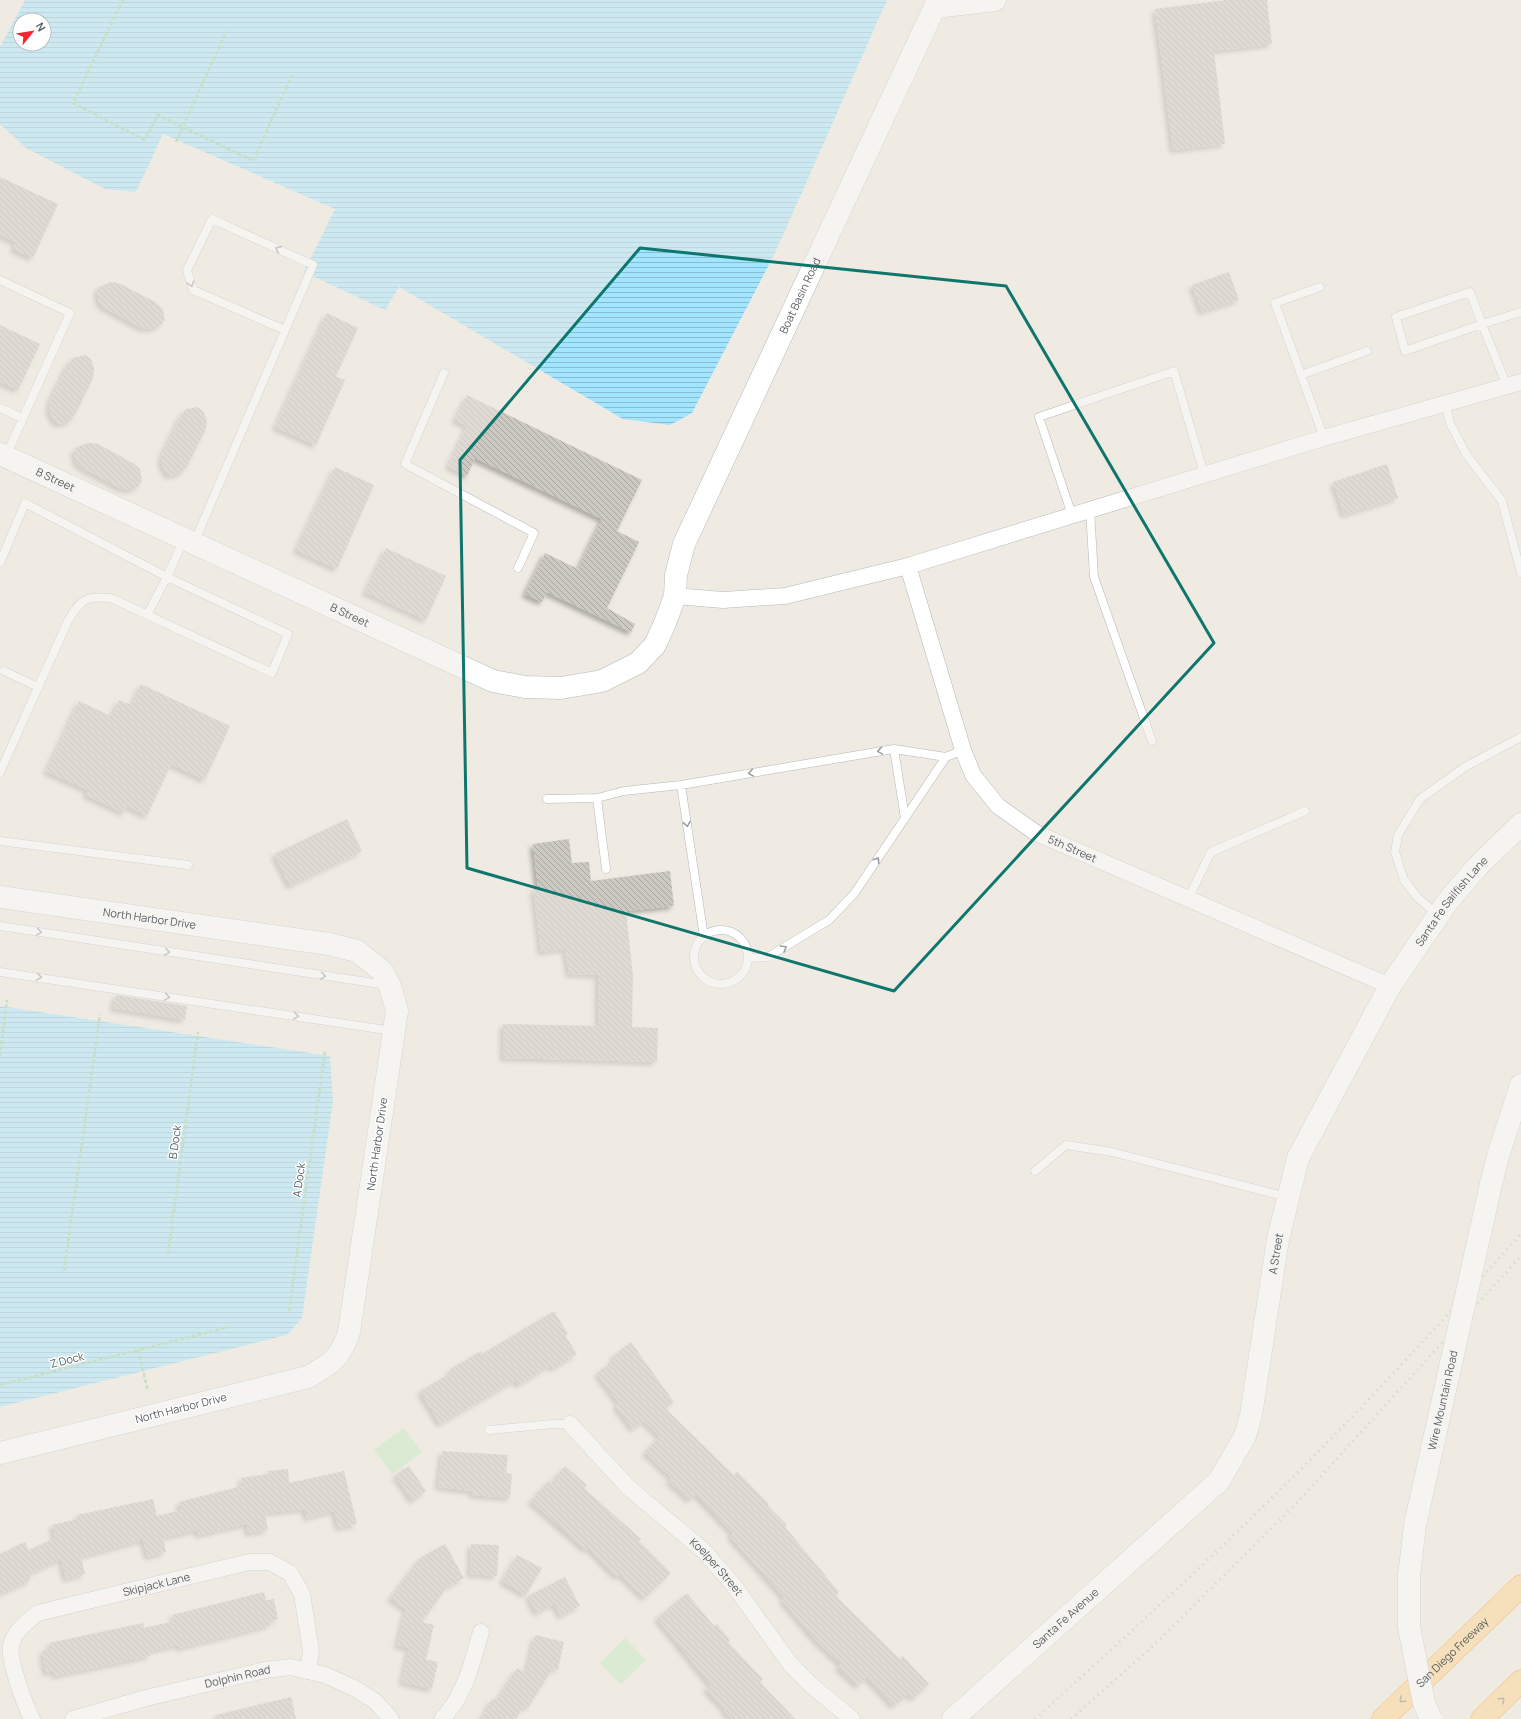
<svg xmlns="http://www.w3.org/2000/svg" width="1521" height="1719" font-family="Manrope,sans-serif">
  <defs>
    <pattern id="water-rules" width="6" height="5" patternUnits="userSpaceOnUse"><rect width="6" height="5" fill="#a3e4ff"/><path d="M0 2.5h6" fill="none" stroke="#88bcd2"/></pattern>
    <pattern id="building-back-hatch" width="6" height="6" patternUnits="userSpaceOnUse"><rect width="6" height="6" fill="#ccc8c2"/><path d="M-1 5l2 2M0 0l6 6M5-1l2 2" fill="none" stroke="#a9a6a1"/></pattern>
    <filter id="shadow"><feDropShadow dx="-3.5" dy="3.5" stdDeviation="2" flood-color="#0004"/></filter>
  </defs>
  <rect width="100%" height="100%" fill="#efebe3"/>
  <path fill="#c4e8be" d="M403,1428L422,1452L392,1474L374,1450Z
    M625,1638L646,1660L621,1685L600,1663Z"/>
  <path fill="url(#water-rules)" fill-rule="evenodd" d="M25,0H887L776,251L692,413L670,425L623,419L399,287L385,310L304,272L335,209L163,134L136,192L105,189L26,148L0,124V47ZM20,20H44V44H20Z
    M0,1006L330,1056L333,1101L302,1318L287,1335L0,1407Z"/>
  <path fill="url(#building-back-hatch)" filter="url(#shadow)" d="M1226,0H1267L1272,44L1214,51L1225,144L1173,150L1155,9Z
    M0,177L58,204L33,258L13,249L16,242L0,235Z
    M1229,272L1239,300L1202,312L1192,285Z
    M111,282L121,284L155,302L163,309L165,320L160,326L151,329L142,328L105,308L99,302L97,292L99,287Z
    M327,313L358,328L336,376L345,380L316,445L275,427Z
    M0,325L40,344L18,390L0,382Z
    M85,355L91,359L94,368L93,378L75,415L69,422L59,424L54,421L49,410L50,400L67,365L73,358Z
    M467,395L642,480L617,531L639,542L607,608L635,624L631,632L547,592L542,602L525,594L545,553L578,569L602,519L475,458L467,476L448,466L467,426L455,420Z
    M197,407L203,411L207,420L206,429L187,467L181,473L171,476L166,473L161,462L163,452L180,417L186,409Z
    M88,443L98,444L133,463L140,469L142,481L138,487L129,490L120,488L83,468L76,462L74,452L77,447Z
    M1387,464L1398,498L1344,515L1333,482Z
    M335,467L374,485L337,569L296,550Z
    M386,548L446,576L426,620L365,592Z
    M141,684L230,726L205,780L171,764L147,816L127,806L124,813L86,795L88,790L46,771L79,701L111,716L119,700L131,705Z
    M347,819L362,851L290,886L274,854Z
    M569,839L572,863L589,862L591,881L670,871L674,906L626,911L633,975L632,1027L658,1028L657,1062L503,1058V1024L598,1026V975L569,974L565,949L541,952L533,888H538L533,844Z
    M116,995L187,1006L185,1020L113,1008Z
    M554,1311L568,1334L565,1335L577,1354L553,1369L551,1365L519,1385L516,1380L440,1424L420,1391L451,1373L449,1370L481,1351L482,1354Z
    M631,1342L674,1402L665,1408L734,1475L737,1471L769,1504L768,1506L787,1525L785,1527L839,1592L836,1596L900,1659L903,1656L929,1684L913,1699L908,1694L894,1706L867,1677L858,1686L838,1667L841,1664L816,1640L782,1600L785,1598L730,1536L733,1533L696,1494L690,1500L669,1481L672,1478L645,1452L660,1436L644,1421L633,1429L616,1406L619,1403L597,1373L614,1360L612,1357Z
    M442,1451L508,1455L506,1473L512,1474L510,1498L472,1495L473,1491L438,1487Z
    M409,1466L426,1491L413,1501L395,1475Z
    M565,1466L587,1485L584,1488L641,1539L639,1541L671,1573L645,1598L620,1574L617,1577L588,1547L586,1550L531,1501L549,1480L551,1483Z
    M288,1469L289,1483L344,1471L357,1524L339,1528L334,1511L307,1518L305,1509L265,1513L268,1530L248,1533L247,1524L199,1535L197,1530L163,1538L166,1552L148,1557L143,1540L81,1557L85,1574L66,1579L61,1559L28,1575L31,1580L0,1594V1554L25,1542L29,1550L55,1538L52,1525L78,1519L77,1515L153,1499L157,1516L181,1510L179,1502L242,1486L241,1478L268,1474V1471Z
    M445,1544L464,1578L446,1588L422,1622L434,1625L426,1659L438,1662L432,1689L402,1682L409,1648L397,1645L406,1609L390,1598L420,1558Z
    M471,1544L499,1545L497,1576L470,1574Z
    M517,1555L542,1568L526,1595L502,1581Z
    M565,1577L580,1606L561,1616L554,1604L537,1613L528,1596Z
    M264,1592L266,1600L274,1599L278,1619L270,1621L271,1625L180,1648L179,1645L149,1651L150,1656L55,1676L54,1671L46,1673L42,1651L50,1649L49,1643L143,1623L144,1628L174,1621L172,1615Z
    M687,1593L714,1626L717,1624L730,1640L728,1642L763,1679L760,1682L795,1719H732L724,1710L725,1709L706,1689L711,1685L657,1618Z
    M535,1635L564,1642L558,1670L553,1668L528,1708L524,1705L516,1719H481L492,1699L496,1701L517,1668L526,1673Z
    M291,1697L296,1719H217L216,1715Z"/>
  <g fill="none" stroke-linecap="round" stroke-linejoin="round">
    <g stroke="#b4b7bb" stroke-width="9">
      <path id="lane" d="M0,280L70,313L6,456
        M1320,287L1275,303L1324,438
        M444,373L405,464L534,533L518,568
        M1301,375L1367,351
        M1507,386L1482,324L1405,351L1396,317L1470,292L1482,324L1521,312
        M1445,403L1450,423L1466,454L1502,501L1521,573
        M0,408L22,418
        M1090,510L1094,577L1152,741
        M1072,515L1039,417L1174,371L1204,474
        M194,543L313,265L212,219L187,270L193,290L285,330
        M0,563L25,503L167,577L147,615
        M4,671L38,687
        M894,749L905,818
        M0,772L68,621C81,599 85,596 111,598L272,673L288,634L167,577L184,539
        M681,785L704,937
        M597,798L606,869
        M547,799L597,798L624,791L681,785L894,749L946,757L963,750
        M0,841L188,865
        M1188,899L1211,852L1305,811
        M1438,915L1417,897L1404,880L1395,852L1398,835L1420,799L1465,767L1521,737
        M0,926L387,985
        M694 957a27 27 0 1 1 54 0a27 27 0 1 1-54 0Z
        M748,958L768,957L829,920L854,894L946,757
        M0,972L393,1031
        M1035,1171L1066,1145L1112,1152L1287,1197
        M489,1430L553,1424H570"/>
    </g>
    <g stroke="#b4b7bb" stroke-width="17">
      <g id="street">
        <path id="s1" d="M908,566L963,750L973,775L998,806L1036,833L1390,986"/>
        <path d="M675,596L723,600L785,596L908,566L1320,439L1521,382"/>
        <path id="s2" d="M570,1424L629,1488L704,1551L735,1587L791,1665L811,1685L852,1719"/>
        <path id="s3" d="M32,1719C25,1705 8,1660 11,1645C14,1631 28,1621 38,1613L249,1562H270L290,1573L302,1594L311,1651L308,1671"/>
        <path id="s4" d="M73,1719L146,1698L265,1670L291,1667L325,1675L354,1688L375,1701L391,1719"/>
        <path d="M442,1719C465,1695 472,1663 481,1632"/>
      </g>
    </g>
    <g stroke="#b5babf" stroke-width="23">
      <g id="secondary">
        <path d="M935,7L995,0"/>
        <path id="s5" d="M0,454L493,681L525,687L561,688L602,681L638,663L655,645L665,623L675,596L676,575L684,544L938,0"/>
        <path id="s6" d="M0,897L329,944L357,951L382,971L390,986L397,1011L349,1332C340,1359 332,1363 308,1377L0,1453"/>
        <path d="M1491,1184L1498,1156L1521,1085"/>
        <path id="s7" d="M953,1719L1219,1481L1245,1436L1251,1415L1278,1239L1298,1158L1390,986L1448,901L1478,866L1521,824"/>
      </g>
    </g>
    <g stroke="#f28500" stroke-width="23">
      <g id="highway">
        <path id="s8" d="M1383,1719L1521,1586"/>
        <path d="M1482,1719L1521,1681"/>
      </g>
    </g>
    <path stroke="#9ad1a2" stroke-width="2.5" stroke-dasharray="4 2" stroke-linecap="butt" d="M123,0L73,103L145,140L158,115L253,161L293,73
      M176,142L226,32
      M0,1056L7,1000
      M168,1254L198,1032
      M64,1271L100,1015
      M289,1311L325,1051
      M138,1350L148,1391
      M0,1385L229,1327"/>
    <use href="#lane" stroke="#fff" stroke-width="8"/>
    <use href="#street" stroke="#fff" stroke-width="16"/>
    <use href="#secondary" stroke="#fff" stroke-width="22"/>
    <use href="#highway" stroke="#ffd18a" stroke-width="22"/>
    <path stroke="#b3b4b5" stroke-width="3" stroke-dasharray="1 5" stroke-linecap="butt" d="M1035,1719C1119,1643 1202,1567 1282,1488C1365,1406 1443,1320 1521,1234
      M1071,1719L1154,1645L1293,1507L1521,1256"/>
    <g stroke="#b5babf" stroke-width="23" stroke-linecap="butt">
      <g id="secondary-bridge">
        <path id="s9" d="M1431,1719L1424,1703L1409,1627V1576L1415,1525L1491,1184"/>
      </g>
    </g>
    <use href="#secondary-bridge" stroke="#fff" stroke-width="22"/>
  </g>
  <defs><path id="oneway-chevron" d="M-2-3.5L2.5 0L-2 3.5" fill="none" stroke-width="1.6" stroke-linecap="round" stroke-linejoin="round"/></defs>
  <g stroke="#9da0a3">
    <use href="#oneway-chevron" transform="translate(278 249) rotate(-156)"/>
    <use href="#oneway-chevron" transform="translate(191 284) rotate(72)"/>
    <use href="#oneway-chevron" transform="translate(880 751) rotate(171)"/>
    <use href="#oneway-chevron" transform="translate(751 773) rotate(170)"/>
    <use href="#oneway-chevron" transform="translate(687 824) rotate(81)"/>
    <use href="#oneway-chevron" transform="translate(877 860) rotate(-56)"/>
    <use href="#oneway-chevron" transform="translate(39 932) rotate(9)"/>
    <use href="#oneway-chevron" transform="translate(784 948) rotate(-31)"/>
    <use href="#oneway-chevron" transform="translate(167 952) rotate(9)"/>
    <use href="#oneway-chevron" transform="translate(323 976) rotate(9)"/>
    <use href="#oneway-chevron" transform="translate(39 977) rotate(9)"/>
    <use href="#oneway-chevron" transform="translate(167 997) rotate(9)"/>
    <use href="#oneway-chevron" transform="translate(296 1016) rotate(9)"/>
  </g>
  <g stroke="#8c8370">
    <use href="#oneway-chevron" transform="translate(1402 1700) rotate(136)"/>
    <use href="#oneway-chevron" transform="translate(1502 1700) rotate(-44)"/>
  </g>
  <path d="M0 0H1521V1719H0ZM640,248L1006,286L1214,643L894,991L467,868L460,460Z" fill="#efebe3" fill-opacity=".55" fill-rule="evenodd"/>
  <path fill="none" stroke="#0f766e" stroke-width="3" stroke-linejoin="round" d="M640,248L1006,286L1214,643L894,991L467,868L460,460Z"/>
  <g text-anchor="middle" stroke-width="3" stroke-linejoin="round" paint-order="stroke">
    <g font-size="11" fill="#5b6165" stroke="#fff">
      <text dy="4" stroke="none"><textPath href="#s5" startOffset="1098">Boat Basin Road</textPath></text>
      <text dy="4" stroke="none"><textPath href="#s5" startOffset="61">B Street</textPath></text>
      <text dy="4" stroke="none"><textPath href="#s5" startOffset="385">B Street</textPath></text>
      <text dy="4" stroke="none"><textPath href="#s1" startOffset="345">5th Street</textPath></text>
      <text dy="4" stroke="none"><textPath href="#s7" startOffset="992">Santa Fe Sailfish Lane</textPath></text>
      <text dy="4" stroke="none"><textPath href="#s6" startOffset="151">North Harbor Drive</textPath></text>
      <text transform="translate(175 1142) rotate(-82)" y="4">B Dock</text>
      <text transform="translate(377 1144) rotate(-82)" y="4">North Harbor Drive</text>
      <text transform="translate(299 1180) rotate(-82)" y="4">A Dock</text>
      <text dy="4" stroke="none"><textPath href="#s7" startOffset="594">A Street</textPath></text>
      <text transform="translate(67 1360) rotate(-14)" y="4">Z Dock</text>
      <text dy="4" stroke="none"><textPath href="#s9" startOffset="325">Wire Mountain Road</textPath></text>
      <text transform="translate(181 1408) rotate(-14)" y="4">North Harbor Drive</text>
      <text dy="4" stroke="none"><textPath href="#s2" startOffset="205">Koelper Street</textPath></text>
      <text dy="4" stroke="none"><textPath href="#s3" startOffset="242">Skipjack Lane</textPath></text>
      <text dy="4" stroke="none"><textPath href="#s7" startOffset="151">Santa Fe Avenue</textPath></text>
      <text dy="4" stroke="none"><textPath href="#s8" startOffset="96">San Diego Freeway</textPath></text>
      <text dy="4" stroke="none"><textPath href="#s4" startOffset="170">Dolphin Road</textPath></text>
    </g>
  </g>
  <g transform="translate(32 32) rotate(60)"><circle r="19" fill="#ffffff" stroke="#bdc0c1"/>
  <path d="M0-3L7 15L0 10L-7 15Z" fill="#f42431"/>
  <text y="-6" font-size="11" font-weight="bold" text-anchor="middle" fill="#5b6165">N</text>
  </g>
</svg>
